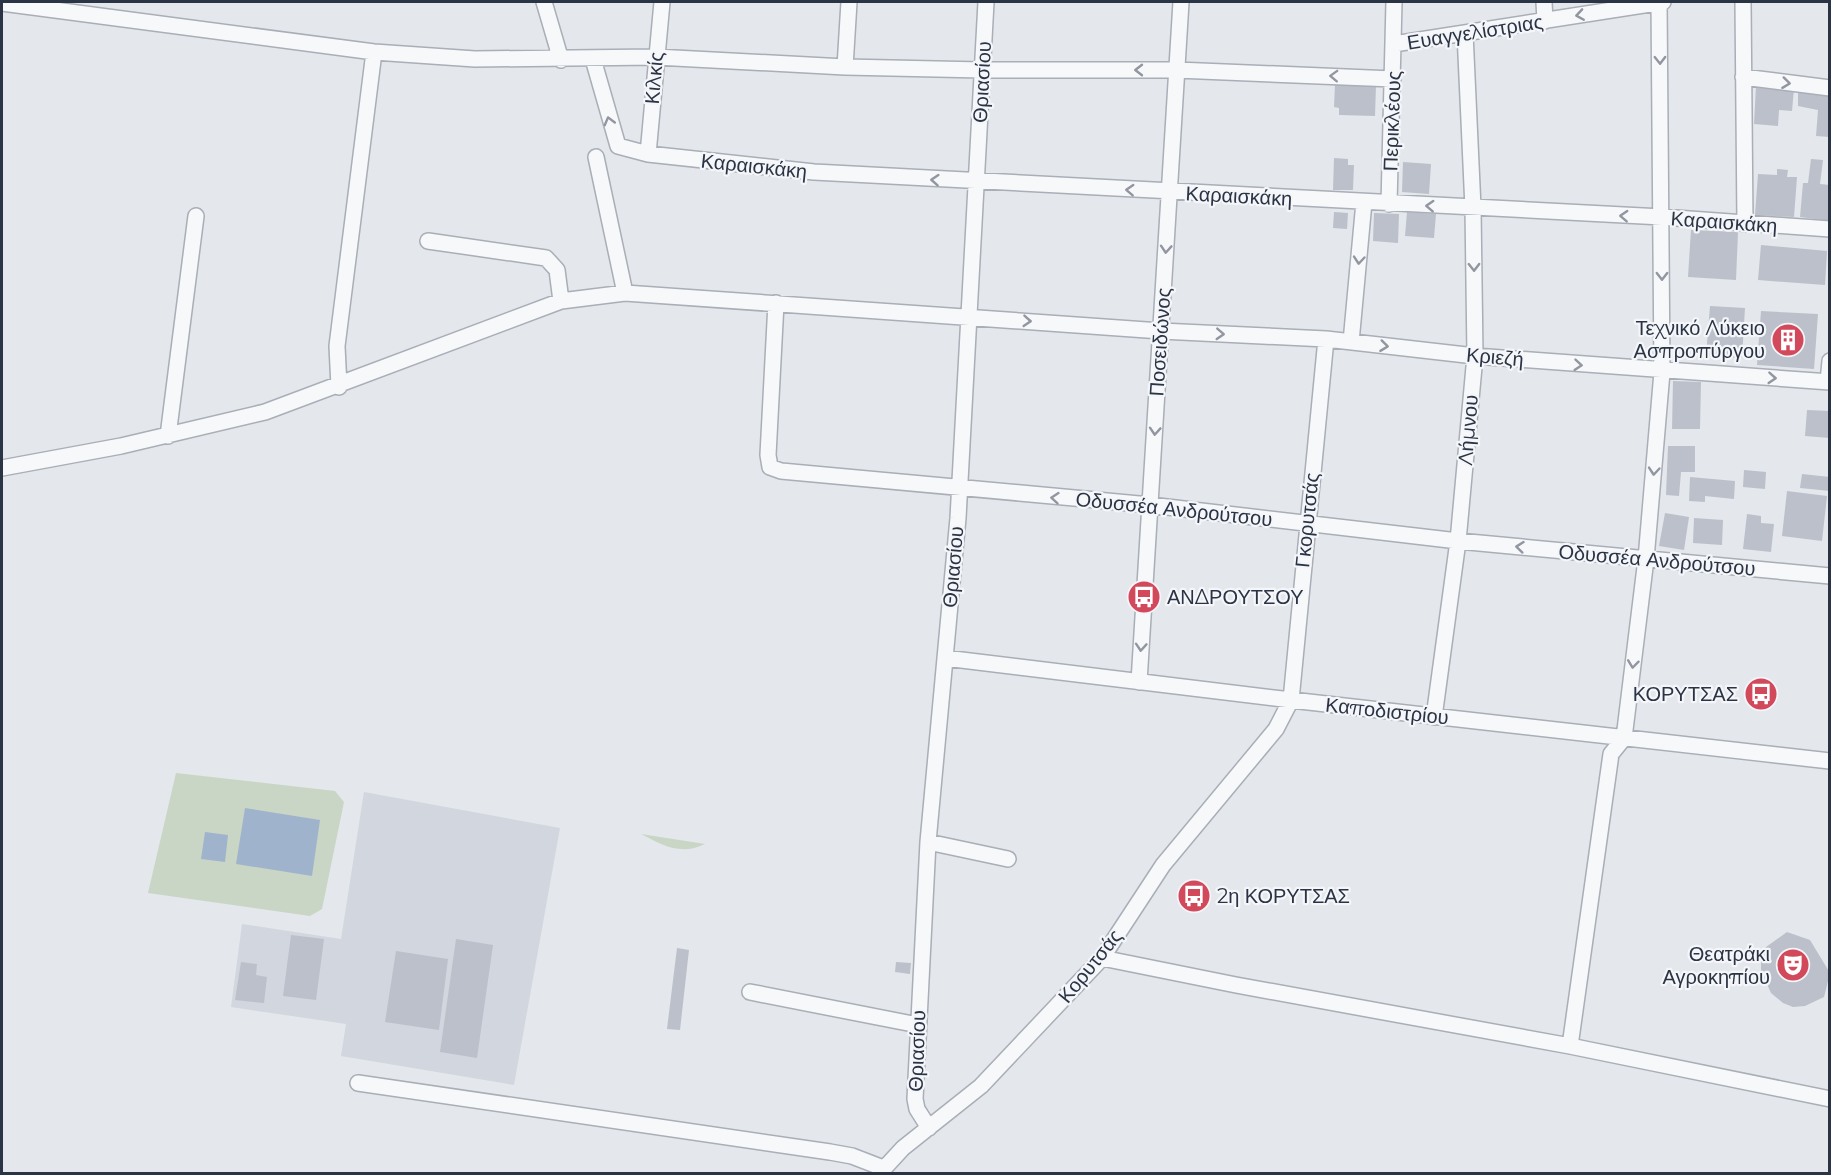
<svg xmlns="http://www.w3.org/2000/svg" width="1831" height="1175" font-family="Montserrat,sans-serif">
  <rect width="100%" height="100%" fill="#e4e7ec"/>
  <path fill="#d2d6de" d="M364,792L560,828L514,1085L341,1056L346,1024L231,1007L242,924L341,939Z"/>
  <path fill="#c9d6c5" d="M176,773L335,791L344,802L322,909L310,916L148,893Z
    M641,834L705,844C681,856 662,845 641,834Z"/>
  <path fill="#9fb4cc" d="M245,808L320,820L312,876L236,864Z
    M205,832L228,835L225,862L201,859Z"/>
  <path fill="#bbc0ca" d="M1335,84L1376,85L1375,116L1339,115V108L1334,107Z
    M1756,86L1794,88L1792,111L1779,110L1778,126L1754,124Z
    M1798,89L1830,94V137L1816,136L1818,110L1798,106Z
    M1334,158L1348,159V165H1354L1353,190H1333Z
    M1811,159L1823,160L1820,184L1830,185V221L1800,217L1803,183H1808Z
    M1403,162L1431,164L1429,194L1402,192Z
    M1777,169L1788,170L1787,177H1797L1794,217L1755,215L1758,174L1777,175Z
    M1334,212L1348,213L1347,229L1333,228Z
    M1407,212L1436,214L1434,238L1405,236Z
    M1374,213L1399,214L1398,243L1373,241Z
    M1691,230L1738,232L1736,280L1688,277Z
    M1761,245L1827,251L1825,285L1758,280Z
    M1710,306L1745,308L1742,358L1706,356Z
    M1761,311L1818,314L1814,369L1757,365Z
    M1673,381L1701,382L1700,429H1672Z
    M1807,410L1830,411V438L1805,436Z
    M1668,446H1695V472H1681L1679,496L1666,495Z
    M1744,470L1766,472L1765,489L1743,487Z
    M1802,474L1830,477V491L1800,488Z
    M1690,477L1735,481L1734,499L1705,496V502L1689,501Z
    M1787,491L1827,496L1822,541L1782,536Z
    M1665,513L1689,517L1684,550L1659,546Z
    M1747,514L1761,516V523L1774,524L1771,552L1743,549Z
    M1694,518L1723,520L1722,545L1693,543Z
    M1787,932L1810,940L1830,973L1824,997L1805,1006L1793,1007L1783,1003L1771,993L1761,971V958L1766,947Z
    M291,935L324,939L316,1000L283,996Z
    M456,939L493,945L477,1058L440,1052Z
    M677,948L689,950L680,1030L667,1029Z
    M396,951L448,959L439,1030L385,1022Z
    M241,962L257,964L256,975L267,977L264,1003L235,1000Z
    M896,962L911,963L910,974L895,972Z"/>
  <g fill="none" stroke-linecap="round" stroke-linejoin="round">
    <g stroke="#a9aeb7" stroke-width="18">
      <path id="minor" d="M544,2L561,60
        M1544,2L1545,21
        M1743,2L1745,224
        M2,3L374,52L475,59L656,57L845,67L982,70H1177L1393,79
        M1394,44L1663,2
        M593,59L618,146L648,154L814,172L1662,217L1830,229
        M845,67L849,2
        M1743,77L1830,88
        M648,154L662,2
        M596,157L625,293
        M1389,204L1394,2
        M428,241L546,258L557,270L561,301
        M776,303L768,455L770,467L781,471L1150,505L1458,541L1830,576
        M1351,342L1364,202
        M1828,382L1830,361
        M339,387L337,346L374,52
        M168,436L196,216
        M2,468L121,446L265,412L561,301L625,293L1161,331L1326,339L1475,356L1830,382
        M945,658L1291,700L1830,761
        M1139,682L1181,2
        M1434,717L1458,541L1475,356L1473,208L1465,33
        M928,842L1008,859
        M1102,958L1236,985L1570,1046L1830,1099
        M750,992L918,1025
        M1570,1046L1611,754L1624,738L1646,559L1662,372L1659,2
        M358,1083L830,1152L852,1156L883,1168
        M929,1128L917,1109L915,1099L928,842L958,518L986,2
        M879,1174L903,1148L981,1086L1102,958L1163,865L1276,729L1291,700L1326,339"/>
    </g>
    <use href="#minor" stroke="#f7f8fa" stroke-width="15"/>
  </g>
  <defs><path id="oneway-chevron" d="M-2-3.5L2.5 0L-2 3.5" fill="none" stroke-width="1.6" stroke-linecap="round" stroke-linejoin="round" transform="scale(1.5)"/></defs>
  <g stroke="#9196a0">
    <use href="#oneway-chevron" transform="translate(1580 15) rotate(171)"/>
    <use href="#oneway-chevron" transform="translate(1660 60) rotate(89)"/>
    <use href="#oneway-chevron" transform="translate(1139 70) rotate(-180)"/>
    <use href="#oneway-chevron" transform="translate(1334 76) rotate(-178)"/>
    <use href="#oneway-chevron" transform="translate(1786 83) rotate(7)"/>
    <use href="#oneway-chevron" transform="translate(609 121) rotate(-105)"/>
    <use href="#oneway-chevron" transform="translate(935 180) rotate(-176)"/>
    <use href="#oneway-chevron" transform="translate(1130 190) rotate(-177)"/>
    <use href="#oneway-chevron" transform="translate(1430 206) rotate(-177)"/>
    <use href="#oneway-chevron" transform="translate(1624 216) rotate(-177)"/>
    <use href="#oneway-chevron" transform="translate(1166 249) rotate(94)"/>
    <use href="#oneway-chevron" transform="translate(1359 260) rotate(95)"/>
    <use href="#oneway-chevron" transform="translate(1474 267) rotate(89)"/>
    <use href="#oneway-chevron" transform="translate(1662 276) rotate(90)"/>
    <use href="#oneway-chevron" transform="translate(1027 321) rotate(4)"/>
    <use href="#oneway-chevron" transform="translate(1220 334) rotate(3)"/>
    <use href="#oneway-chevron" transform="translate(1384 346) rotate(7)"/>
    <use href="#oneway-chevron" transform="translate(1578 365) rotate(5)"/>
    <use href="#oneway-chevron" transform="translate(1772 378) rotate(4)"/>
    <use href="#oneway-chevron" transform="translate(1155 431) rotate(94)"/>
    <use href="#oneway-chevron" transform="translate(1654 471) rotate(95)"/>
    <use href="#oneway-chevron" transform="translate(1055 498) rotate(-175)"/>
    <use href="#oneway-chevron" transform="translate(1520 547) rotate(-174)"/>
    <use href="#oneway-chevron" transform="translate(1141 647) rotate(94)"/>
    <use href="#oneway-chevron" transform="translate(1633 664) rotate(97)"/>
  </g>
  <defs>
    <g id="building-disc" transform="scale(1.725)"><circle r="9.5" fill="#d1495b" stroke="#f4f6f9"/><path d="M-4-6H4V6H1V3H-1V6H-4ZM-2.5-4.3h1.7v1.8h-1.7ZM.8-4.3h1.7v1.8H.8ZM-2.5-1h1.7V.8h-1.7ZM.8-1h1.7V.8H.8Z" fill="#fff"/></g>
    <g id="bus-disc" transform="scale(1.725)"><circle r="9.5" fill="#d1495b" stroke="#f4f6f9"/><path d="M-5-6H5V4H4V6H2V4H-2V6H-4V4H-5ZM-3.5-4V0h7V-4ZM-3.5 1.2v1.5H-2V1.2ZM2 1.2v1.5H3.5V1.2Z" fill="#fff"/></g>
    <g id="theatre-disc" transform="scale(1.725)"><circle r="9.5" fill="#d1495b" stroke="#f4f6f9"/><path d="M-5-5.5Q0-4 5-5.5V0Q5 5 0 6Q-5 5-5 0ZM-3.3-2.5H-1v1.5H-3.3ZM1-2.5H3.3v1.5H1ZM-2.8 1Q0 5.5 2.8 1Z" fill="#fff"/></g>
  </defs>
  <g fill-rule="evenodd">
    <use href="#building-disc" x="1788" y="340"/>
    <use href="#bus-disc" x="1144" y="597"/>
    <use href="#bus-disc" x="1761" y="694"/>
    <use href="#bus-disc" x="1194" y="896"/>
    <use href="#theatre-disc" x="1793" y="965"/>
  </g>
  <g text-anchor="middle" stroke-width="4.5" stroke-linejoin="round" paint-order="stroke">
    <g font-size="20" fill="#2b3445" stroke="#f4f6f9">
      <text transform="translate(1475 32) rotate(-9)" y="7">Ευαγγελίστριας</text>
      <text transform="translate(654 78) rotate(-85)" y="7">Κιλκίς</text>
      <text transform="translate(982 82) rotate(-87)" y="7">Θριασίου</text>
      <text transform="translate(1392 121) rotate(-88)" y="7">Περικλέους</text>
      <text transform="translate(754 166) rotate(6)" y="7">Καραισκάκη</text>
      <text transform="translate(1239 196) rotate(3)" y="7">Καραισκάκη</text>
      <text transform="translate(1724 222) rotate(4)" y="7">Καραισκάκη</text>
      <text transform="translate(1160 342) rotate(-86)" y="7">Ποσειδώνος</text>
      <text transform="translate(1495 357) rotate(5)" y="7">Κριεζή</text>
      <text transform="translate(1468 430) rotate(-85)" y="7">Λήμνου</text>
      <text transform="translate(1174 509) rotate(6)" y="7">Οδυσσέα Ανδρούτσου</text>
      <text transform="translate(1307 520) rotate(-84)" y="7">Γκορυτσάς</text>
      <text transform="translate(1657 560) rotate(5)" y="7">Οδυσσέα Ανδρούτσου</text>
      <text transform="translate(953 567) rotate(-85)" y="7">Θριασίου</text>
      <text transform="translate(1387 711) rotate(6)" y="7">Καποδιστρίου</text>
      <text transform="translate(1090 966) rotate(-51)" y="7">Κορυτσάς</text>
      <text transform="translate(917 1051) rotate(-88)" y="7">Θριασίου</text>
    </g>
    <g font-size="20" fill="#2b3445" stroke="#f4f6f9" text-anchor="end">
      <text x="1765" y="335">Τεχνικό Λύκειο<tspan x="1765" dy="23">Ασπροπύργου</tspan></text>
      <text x="1167" y="604" text-anchor="start">ΑΝΔΡΟΥΤΣΟΥ</text>
      <text x="1738" y="701">ΚΟΡΥΤΣΑΣ</text>
      <text x="1217" y="903" text-anchor="start">2η ΚΟΡΥΤΣΑΣ</text>
      <text x="1770" y="961">Θεατράκι<tspan x="1770" dy="23">Αγροκηπίου</tspan></text>
    </g>
  </g>
  <rect width="1831" height="1175" fill="none" stroke="#2b3445" stroke-width="6"/>
</svg>
